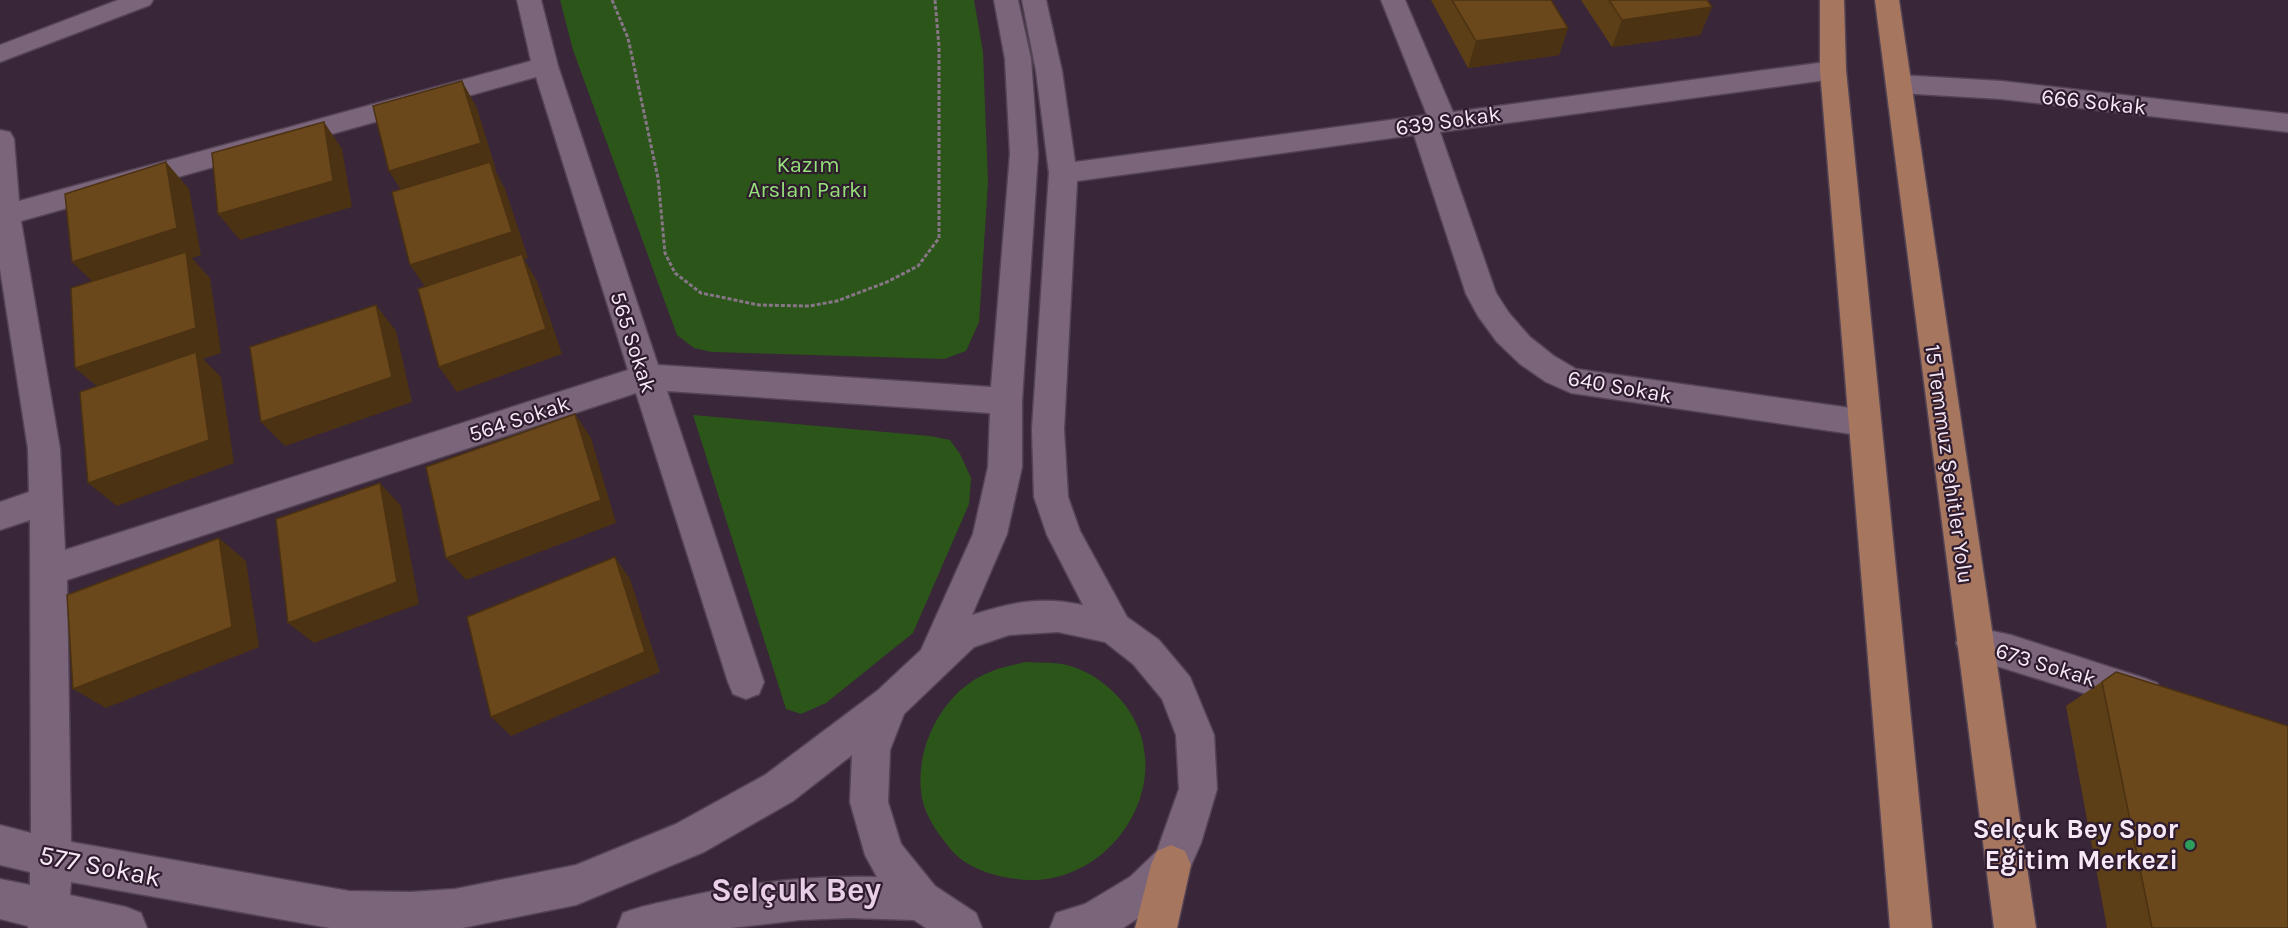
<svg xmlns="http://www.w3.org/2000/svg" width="2288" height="928" font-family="Karla,sans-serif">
  <rect width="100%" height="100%" fill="#392639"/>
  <path fill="#2c551a" d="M560,0H974L983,52L988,183L979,322L966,351L944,359L712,352L694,348L677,335L573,50Z
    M693,415L930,436L950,440L960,454L971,478L969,504L913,633L826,703L801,714L786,709Z
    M1025,662C1037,663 1050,662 1062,664C1079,667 1097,677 1109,688C1195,763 1115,898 1010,878C990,875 967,867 953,852C940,836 926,819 922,798C913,749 943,690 990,672C1001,667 1014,665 1025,662Z"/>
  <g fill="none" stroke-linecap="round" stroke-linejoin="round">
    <g stroke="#534353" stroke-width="3">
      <path id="minor" d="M118,0H153L150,5L0,62V45Z
        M517,0H541L558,66L658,365L991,387L1010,154L1005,59L994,0H1018L1031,59L1038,154L1022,401V467L1007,534L972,615C1012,602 1041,596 1083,605L1047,535L1034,497L1032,429L1049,173L1036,71L1022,0H1046L1062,71L1075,162L1427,115L1381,0H1405L1453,112L1833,61L1842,64L1846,70L1842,76L1833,79L1440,132L1496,293L1509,313L1530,337L1554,356L1576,369L1865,410L1876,414L1881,423L1876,432L1865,436L1571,393L1546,382L1520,364L1497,342L1478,316L1466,294L1414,135L1077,181L1064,429L1068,497L1080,531L1127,617L1159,640L1190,677L1214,735L1217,789L1201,843L1185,879L1158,905L1123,928H1050L1056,913L1085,904L1130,877L1157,851L1179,789L1176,735L1162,699L1133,664L1105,642L1058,632L1009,635L974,647L904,714L890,750L888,802L901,844L935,886L976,913L982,928H926L914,920L849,918L800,920L731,928H617L623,913C641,906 658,903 676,899C742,883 810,875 877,877L865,855L850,802L852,755L793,801L704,852L576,905L462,928H330L71,882L70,895L126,907L141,913L147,928H28V926L0,919V879L30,885V872L0,865V825L31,833L30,520L0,530V502L29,492L28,449L0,269V130L10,132L14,139L19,201L531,61ZM536,77L628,370L65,550L60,449L21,221ZM667,391L990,413L988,467L973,534L921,650L877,691L765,775L676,824L576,865L455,889L410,892L349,891L71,842L67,580L636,393L728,682L733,694L746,699L759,694L764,682Z
        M1899,75L2001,81L2288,114V132L2001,99L1899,93L1890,90L1886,84L1890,78Z
        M1974,627L2011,635L2144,678L2157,683L2163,695L2157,707L2144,712L1961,655L1956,643L1961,631Z"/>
    </g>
    <g stroke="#534353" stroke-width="3">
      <path id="major" d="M1820,0H1844L1846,70L1932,928H1890L1820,70Z
        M1875,0H1899L2036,928H1994Z
        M1171,845L1185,851L1191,865L1177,928H1135L1151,865L1157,851Z"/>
    </g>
    <path stroke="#867686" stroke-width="3" stroke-dasharray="4 2" stroke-linecap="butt" d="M612,0L628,38L658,178L665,253L675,273L701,293L759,305L809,306L837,301L887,282L918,266L939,238V47L935,0"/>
    <use href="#minor" fill="#7b657b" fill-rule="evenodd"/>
    <use href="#major" fill="#a7765f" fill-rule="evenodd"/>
  </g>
  <path fill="#5c3e17" d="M1431,0H1551L1568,28L1559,55L1468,68Z
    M1581,0H1707L1712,7L1700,35L1612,47Z
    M2116,672L2288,928H2107L2066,706Z"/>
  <path fill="#4b3213" d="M1712,7L1700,35L1612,47L1622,20Z
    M1568,28L1559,55L1468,68L1476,41Z
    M462,81L477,108L496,170H495L505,189L528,258L524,259L537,281L562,354L457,392L439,367L428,291L410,265L406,198L389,171Z
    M324,122L342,149L352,207L240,240L218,214Z
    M166,162L189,189L201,255L192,258L210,278L221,353L203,359L221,377L234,463L117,506L88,483L104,392L75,368L99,288L72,262Z
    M376,305L396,331L412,402L285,446L261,422Z
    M575,414L591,438L616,523L466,580L446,558Z
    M380,483L401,506L419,604L314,643L288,623Z
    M219,538L246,561L259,647L106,708L73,689Z
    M615,557L630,579L660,672L511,736L491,717Z"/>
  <path fill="#6b481b" stroke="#4b3213" stroke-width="1.5" d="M1452,0H1551L1568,28L1476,41Z
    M1609,0H1707L1712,7L1622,20Z
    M462,81L481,143L389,171L373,106Z
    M324,122L333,181L218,214L212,153Z
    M166,162L177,228L72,262L65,194Z
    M490,162L512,232L410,265L392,192Z
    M186,252L196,328L75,368L71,288Z
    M522,254L546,329L439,367L418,289Z
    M376,305L392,377L261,422L250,347Z
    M196,352L209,440L88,483L80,392Z
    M575,414L601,500L446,558L426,467Z
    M380,483L397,582L288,623L276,519Z
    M219,538L232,627L73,689L67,595Z
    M615,557L645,652L491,717L467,617Z
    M2116,672L2288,726V928H2152L2102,682Z"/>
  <circle fill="#2e9e5b" stroke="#2f1c2f" stroke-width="2" cx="2190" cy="845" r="6"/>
  <g text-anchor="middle" stroke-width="4.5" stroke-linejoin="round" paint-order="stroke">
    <g font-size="22" fill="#f6e9f5" stroke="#2f1c2f">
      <text transform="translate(2094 101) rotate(6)" y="8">666 Sokak</text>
      <text transform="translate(1448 120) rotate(-8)" y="8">639 Sokak</text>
      <text transform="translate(634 342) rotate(72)" y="8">565 Sokak</text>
      <text transform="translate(1620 386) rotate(10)" y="8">640 Sokak</text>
      <text transform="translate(519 418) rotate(-18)" y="8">564 Sokak</text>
      <text transform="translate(1950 464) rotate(82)" y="8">15 Temmuz Şehitler Yolu</text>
      <text transform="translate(2046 664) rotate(17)" y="8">673 Sokak</text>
    </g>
    <g font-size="22" fill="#95e179" stroke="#2f1c2f">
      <text x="808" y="172">Kazım<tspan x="808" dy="25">Arslan Parkı</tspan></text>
    </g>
    <g font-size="27" font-weight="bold" fill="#f6e9f5" stroke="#2f1c2f" text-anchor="end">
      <text x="2178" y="838">Selçuk Bey Spor<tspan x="2178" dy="31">Eğitim Merkezi</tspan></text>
    </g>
    <g font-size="27" fill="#f6e9f5" stroke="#2f1c2f">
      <text transform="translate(100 866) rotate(11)" y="9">577 Sokak</text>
    </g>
    <g font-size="33" font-weight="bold" fill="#e9cfe8" stroke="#2f1c2f">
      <text x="796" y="901">Selçuk Bey</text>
    </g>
  </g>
</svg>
